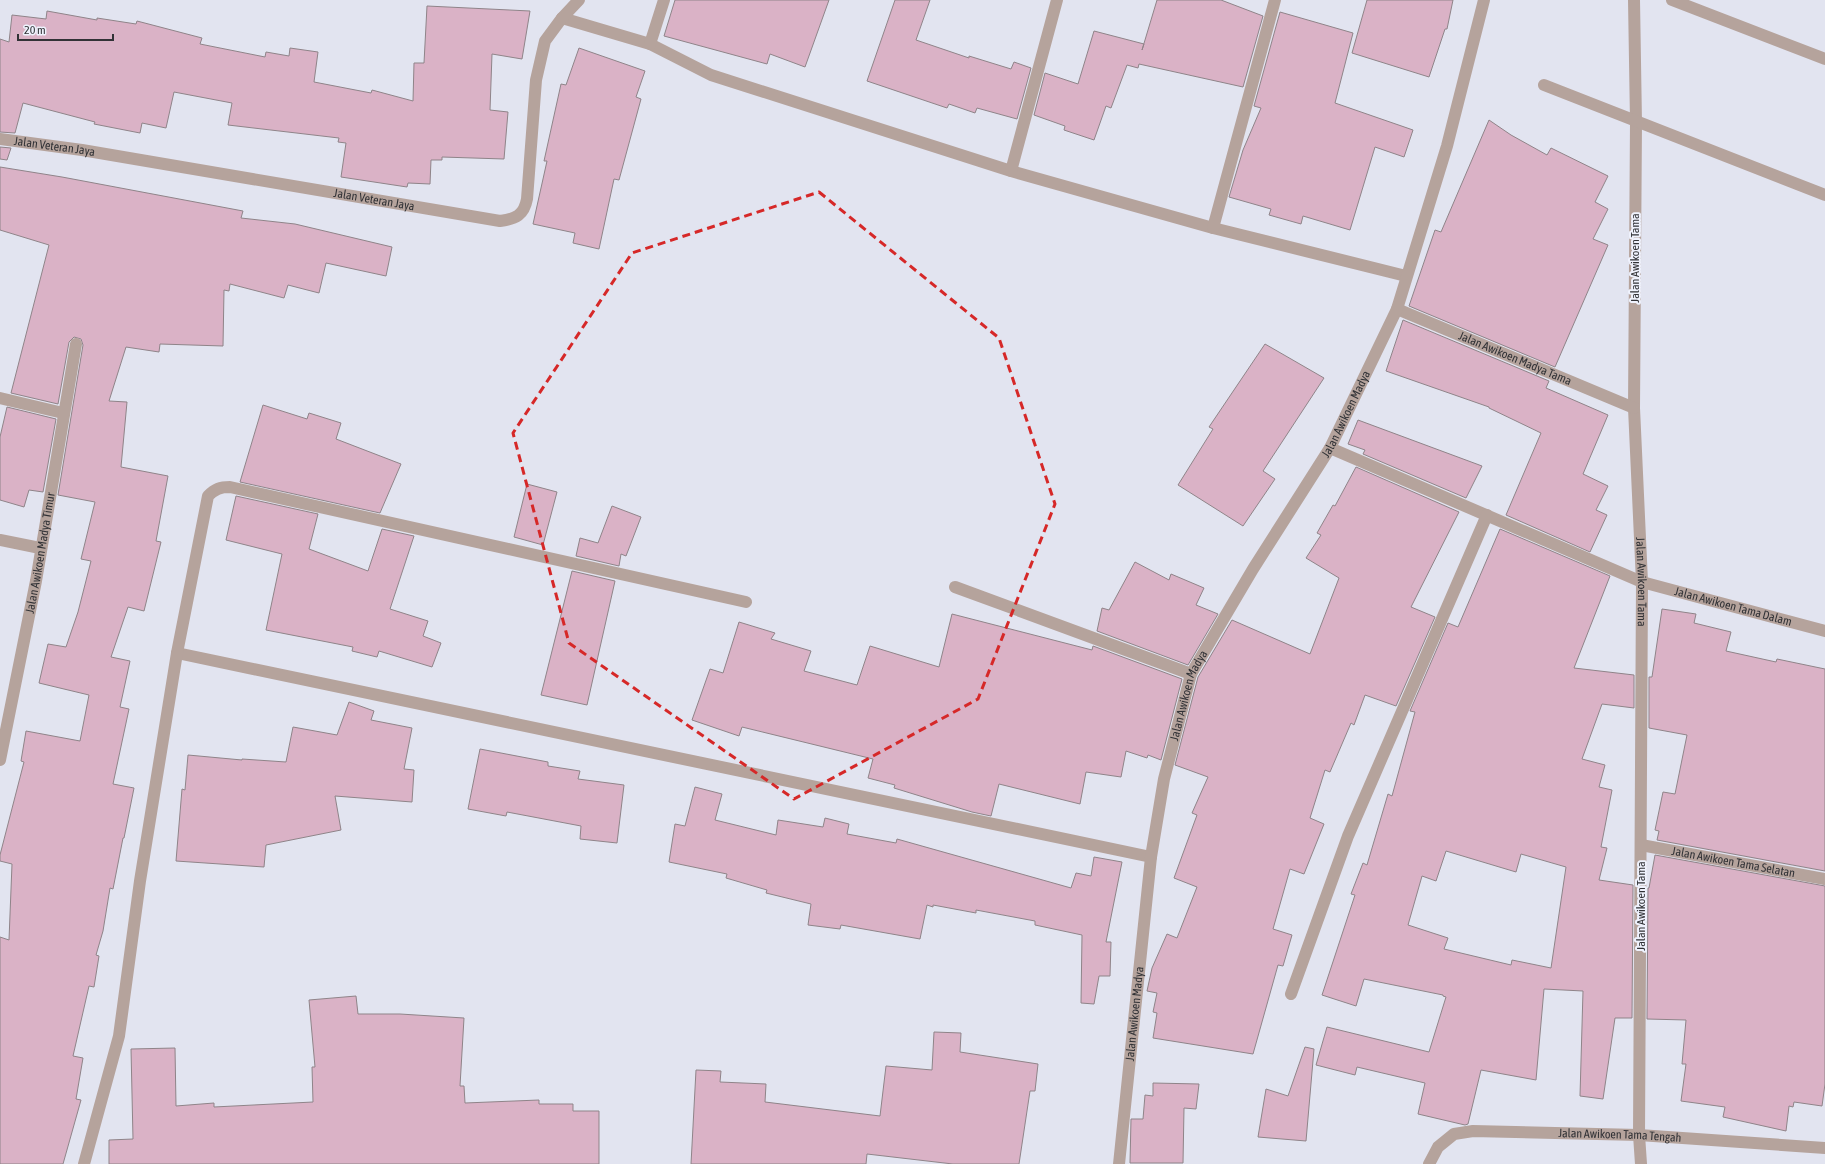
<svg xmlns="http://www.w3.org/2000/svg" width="1825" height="1164" font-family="'Asap Condensed',sans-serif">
  <rect width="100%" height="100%" fill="#e2e4f0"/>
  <path fill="#dab2c6" stroke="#8f8489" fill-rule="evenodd" d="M675,0H829L805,67L770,54L767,64L664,36Z
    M895,0H930L916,40L969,58V56L1011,69L1014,62L1031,68L1017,119L977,108L975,113L949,104L947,108L867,81Z
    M1157,0H1221L1263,16L1243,87L1139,64L1138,68L1127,65L1111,108L1106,106L1094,140L1064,130L1065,126L1034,115L1045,73L1078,84L1094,31L1144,44L1142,50Z
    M1367,0H1453L1447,29H1445L1429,77L1352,53Z
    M427,6L530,11L522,59L492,54L490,110L508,112L504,159L442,157V160H431L430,184L408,183L407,187L341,177L346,143L338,142L339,138L228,125L232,103L174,92L166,128L142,123L140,133L94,124L95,122L23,103L15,133L0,132V39L9,42L12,15L46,19L47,11L97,20V18L136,24L137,21L202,38L200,44L265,57L266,52L289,56L290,48L318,52L314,82L371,93L372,90L413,101L414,63H424Z
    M1280,12L1353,33L1335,103L1413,130L1404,157L1375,147L1350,230L1303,216L1301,224L1269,215L1271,209L1229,197L1243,150L1261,108L1254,106Z
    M579,48L645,71L636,97L641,99L619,180L614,179L599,249L573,243L575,233L533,224L547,161H544L561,84L566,85Z
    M1489,120L1511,135L1547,155L1551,148L1608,176L1595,202L1608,209L1593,239L1608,245L1555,367L1409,306L1435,230L1441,232Z
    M0,147L11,148L7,160L0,159Z
    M0,167L62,177L243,211L241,218L295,224L392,247L386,276L326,263L319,293L288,285L284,298L230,284L229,291L224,290L223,346L160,344L159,352L126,347L109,401L127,402L121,467L168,476L156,541L161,542L144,611L128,607L111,657L130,661L120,707L129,709L113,784L134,788L124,838H123L113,889L110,888L103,931L96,955L99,956L94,987L89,986L73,1056L83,1058L76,1099L81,1100L63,1164H0V937L9,940L12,864L0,861V855L24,762L21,761L26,731L80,741L89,695L39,683L48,644L66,647L78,612L91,561L81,559L95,502L58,495L83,345L81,339L74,337L69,342L58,404L11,393L49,245L0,230Z
    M1403,320L1549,381L1546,388L1608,415L1583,474L1608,486L1596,510L1607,515L1590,552L1506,515L1541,433L1489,408V407L1386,371Z
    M1265,344L1324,378L1263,471L1275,479L1243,526L1178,485L1213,429L1209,427Z
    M263,405L307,419L309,413L341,423L336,439L401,464L380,513L240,482Z
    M7,407L56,419L43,492L29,490L24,507L0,500V437Z
    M1358,420L1482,466L1466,498L1363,454L1365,450L1348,444Z
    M1356,467L1459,512L1411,607L1435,617L1396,706L1365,695L1354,725L1351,723L1330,772L1325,770L1310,818L1324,824L1304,874L1290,869L1273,929L1292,935L1283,966L1278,965L1253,1054L1153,1038L1157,1013L1153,1012L1157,993L1147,991L1152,968L1167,934L1177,938L1197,887L1174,878L1197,815L1192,813L1208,777L1175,765L1198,677L1232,620L1310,654L1339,578L1306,558L1321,535L1317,533L1333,505L1335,506Z
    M527,484L557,492L543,545L514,537Z
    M236,496L318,514L309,549L368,571L382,529L414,536L390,609L428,621L423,636L441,643L432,667L379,651L377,657L352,651L353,647L266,630L282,554L226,540Z
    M612,506L641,517L626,556L621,554L619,566L576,556L580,538L598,543Z
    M1500,529L1610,576L1574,668L1634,675V708L1602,704L1582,759L1605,765L1599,787L1612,790L1601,847L1607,848L1599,880L1633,885L1632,1018H1615L1603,1099L1580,1096L1583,991L1544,989L1536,1080L1481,1070L1468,1124L1465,1125L1418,1114L1425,1083L1357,1067L1355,1075L1316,1065L1327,1027L1429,1052L1446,997L1443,996V995L1364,979L1356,1006L1322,995L1355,895L1351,894L1363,863L1367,865L1388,794L1392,796L1415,712L1410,711L1448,623L1458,627ZM1446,851L1516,872L1521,854L1566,867L1551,968L1512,960L1511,965L1444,949L1448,938L1408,925L1422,876L1436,881Z
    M1135,562L1169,580L1171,574L1204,588L1196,605L1218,614L1188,665L1097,631L1102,608L1109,610Z
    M572,571L615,581L587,705L541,695Z
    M1662,609L1696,614L1694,623L1731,632L1726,651L1776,662L1777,659L1825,669V871L1657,840L1659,831L1655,830L1663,792L1675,794L1687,735L1649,728V677H1652Z
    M952,614L1092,650L1093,646L1182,679L1161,760L1148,755L1147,758L1126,751L1121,777L1086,772L1080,804L999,784L991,816L972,812L894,788L895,785L868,778L873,759L742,727L739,736L692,720L710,669L723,673L739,622L775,633L771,639L811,651L804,671L857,685L870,646L939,667Z
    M349,702L374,711L371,720L412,728L404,769L414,770L412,802L335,796L341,830L266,845L264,867L176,861L182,789L185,790L188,755L242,760V759L286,762L293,727L337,735Z
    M480,749L548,762V766L580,771L578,779L624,785L617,843L580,839L581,826L507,812L506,816L468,809Z
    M695,787L722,794L715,820L776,835L778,820L823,827L825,818L849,824L847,834L896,843L897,839L1071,888L1076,873L1091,876L1094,857L1122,862L1106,942H1111L1110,976H1099L1094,1004L1081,1003L1082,935L1035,925V921L976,910V913L933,905V907L927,905L920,939L841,925L840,929L808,925L811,904L766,893L767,890L726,878L727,874L669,862L675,824L685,826Z
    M1655,855L1825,886V1084L1822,1106L1794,1102L1793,1107L1789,1106L1786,1131L1723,1117L1725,1107L1681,1101L1686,1064H1682L1686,1020L1647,1019L1648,888H1649Z
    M356,996L358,1014H400L464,1018L460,1086H464L465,1103L539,1100V1104H573V1111H599V1164H109V1140L133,1139L131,1049L175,1048L176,1106L214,1103V1107L313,1102L312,1067H315L309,1000Z
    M934,1032L961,1033L960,1052L1038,1064L1035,1091H1030L1019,1164H953L867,1154L866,1164H691L696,1070L721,1071L720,1082L766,1084L765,1102L880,1116L886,1066L932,1070Z
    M1305,1047L1314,1049L1306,1141L1258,1137L1266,1089L1288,1096Z
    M1153,1083L1199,1084L1196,1109L1184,1108L1183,1163H1130L1131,1119H1143L1145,1095L1153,1096Z"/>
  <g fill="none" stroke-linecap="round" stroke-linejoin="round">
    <g stroke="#b5a39c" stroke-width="12">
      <path id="s1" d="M1634,0L1636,122L1634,408L1642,582L1639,1135L1641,1164"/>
      <path d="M1672,0L1825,59"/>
      <path d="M562,18L650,44L711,75L1011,171L1213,228L1406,276"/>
      <path d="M650,44L664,0"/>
      <path d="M1544,85L1825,195"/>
      <path id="s2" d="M0,139L82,150L500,221C516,219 524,215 527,199L536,80L545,41L562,18L579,0"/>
      <path d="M1011,171L1057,0"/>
      <path d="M1213,228L1275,0"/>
      <path id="s3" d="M1397,309L1634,408"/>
      <path d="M0,398L63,413"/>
      <path id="s4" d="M1330,448L1642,582L1825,631"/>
      <path d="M0,540L40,548"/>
      <path d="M955,587L1191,674"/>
      <path d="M177,653L1151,857"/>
      <path id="s5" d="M0,760L36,581L76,344"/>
      <path id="s6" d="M1641,845L1825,879"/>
      <path d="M1291,994L1348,836L1487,515"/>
      <path d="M84,1164L119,1036L140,881L177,653L208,496C215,489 220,487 230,487L746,602"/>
      <path id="s7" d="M1119,1164L1151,857L1164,779L1191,674L1253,569L1330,448L1397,309L1447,146L1484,0"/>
      <path id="s8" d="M1429,1164L1438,1147L1454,1134L1473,1131L1639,1135L1825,1148"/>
    </g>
  </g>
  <path fill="none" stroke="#d62828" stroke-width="3" stroke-dasharray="8 5" stroke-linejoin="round" d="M819,192L999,338L1055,504L978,699L794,799L569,643L513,433L632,253Z"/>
  <g text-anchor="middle" stroke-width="4" stroke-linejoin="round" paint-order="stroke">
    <g font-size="12" fill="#313236" stroke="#eff2fd">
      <text dy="4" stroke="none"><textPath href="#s2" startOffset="55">Jalan Veteran Jaya</textPath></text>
      <text dy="4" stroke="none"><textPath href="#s2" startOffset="379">Jalan Veteran Jaya</textPath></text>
      <text transform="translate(1635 258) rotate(-90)" y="4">Jalan Awikoen Tama</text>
      <text dy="4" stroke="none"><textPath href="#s3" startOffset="128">Jalan Awikoen Madya Tama</textPath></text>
      <text dy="4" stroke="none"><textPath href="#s7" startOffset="799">Jalan Awikoen Madya</textPath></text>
      <text dy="4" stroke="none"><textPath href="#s5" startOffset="211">Jalan Awikoen Madya Timur</textPath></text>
      <text dy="4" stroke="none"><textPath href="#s1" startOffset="582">Jalan Awikoen Tama</textPath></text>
      <text dy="4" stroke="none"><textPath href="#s4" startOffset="434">Jalan Awikoen Tama Dalam</textPath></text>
      <text dy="4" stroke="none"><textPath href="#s7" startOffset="475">Jalan Awikoen Madya</textPath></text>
      <text dy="4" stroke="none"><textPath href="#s6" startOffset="94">Jalan Awikoen Tama Selatan</textPath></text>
      <text transform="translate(1641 906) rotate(-90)" y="4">Jalan Awikoen Tama</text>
      <text dy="4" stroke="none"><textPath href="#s7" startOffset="151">Jalan Awikoen Madya</textPath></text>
      <text dy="4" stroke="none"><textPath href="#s8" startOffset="206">Jalan Awikoen Tama Tengah</textPath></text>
    </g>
  </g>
  <path d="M18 34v6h95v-6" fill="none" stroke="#313236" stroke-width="2"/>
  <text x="24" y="34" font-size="12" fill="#313236" stroke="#eff2fd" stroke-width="3" paint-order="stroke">20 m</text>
</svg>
